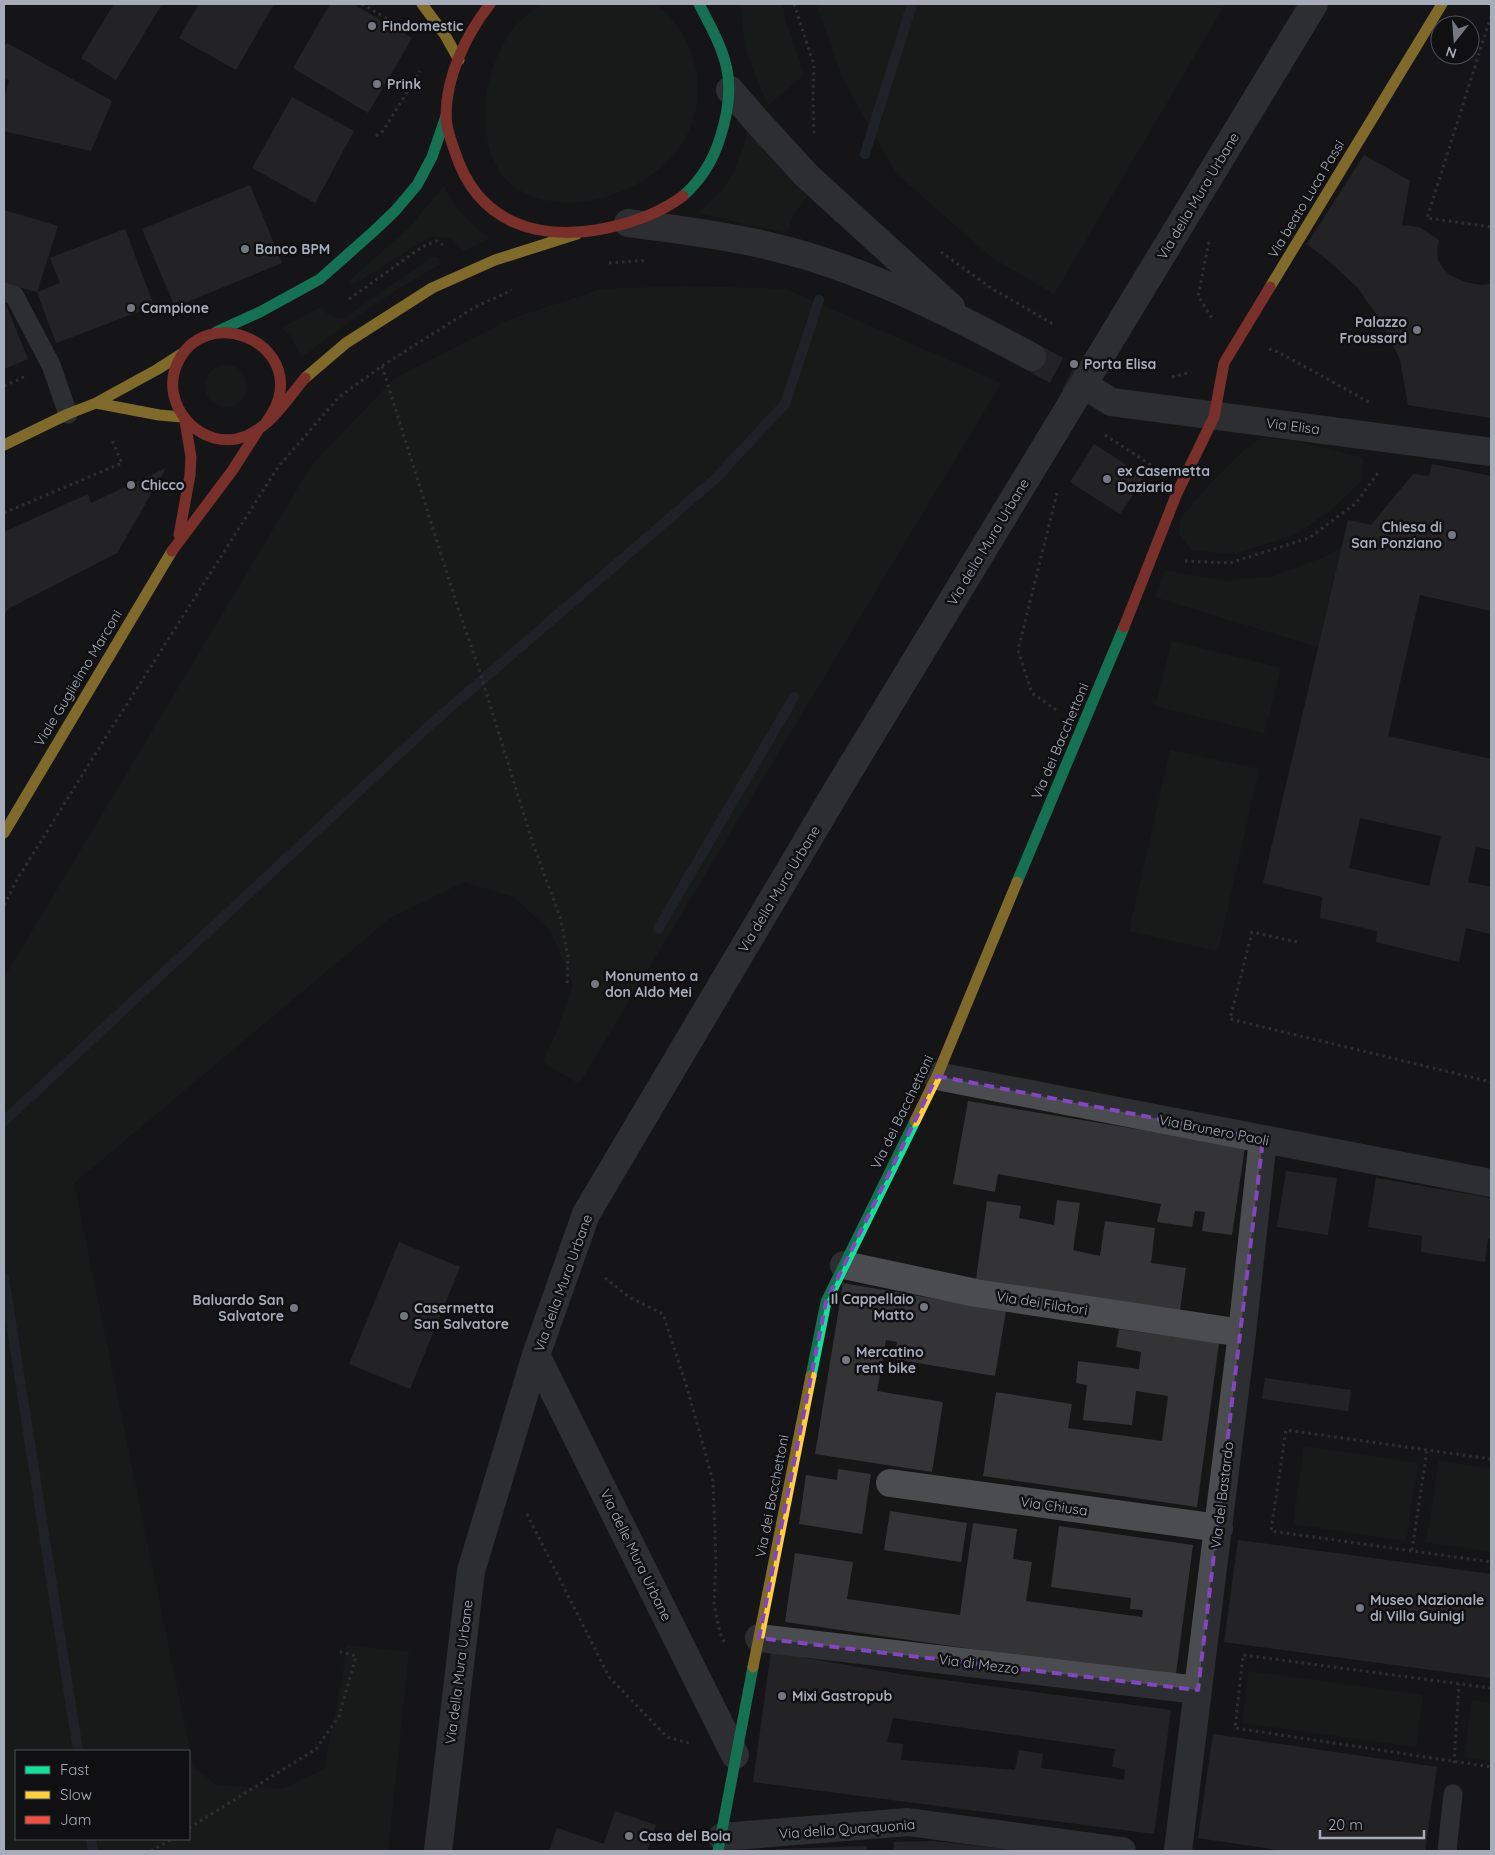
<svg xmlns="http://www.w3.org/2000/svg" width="1495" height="1855" font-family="Quicksand,sans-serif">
  <rect width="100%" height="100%" fill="#161617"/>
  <path fill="#1a211b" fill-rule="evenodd" d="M542,4C570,4 598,4 625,4C633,4 644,2 652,4C662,7 671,18 677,26C701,60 705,104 684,140C652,193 565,224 512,185C505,180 500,172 496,164C474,124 487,60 516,26C523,17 533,10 542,4Z
    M740,4H782L786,21L804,75L768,105L746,51Z
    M816,4H1225L1054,294L990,256L896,173L843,79Z
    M748,132L807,196L793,215L787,233L698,213C707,205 717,197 724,187C737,171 742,151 748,132Z
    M444,186C456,211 468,223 490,238L463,251L451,238L431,236L359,281L351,284L348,282L409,228Z
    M433,257L438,258L441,264C392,290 347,323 302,357L290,335L281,328L321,307C328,316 333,319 344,318Z
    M683,286L786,289L1001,383L579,1084L543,1062L557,1031L573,985L551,931L514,897L464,882L390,918L74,1183L193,1766L216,1785L283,1789L324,1769L343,1673L346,1645L409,1652L388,1851H4V978L312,465L395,378L511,319L602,289ZM16,1751H189V1839H16Z
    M205 386a21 21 0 1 1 42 0a21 21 0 1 1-42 0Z
    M1263,437L1300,442L1363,458V479L1331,510L1294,535L1234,554L1191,550L1179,533L1181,518L1211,483L1242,452Z
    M1342,547L1318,647L1155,597L1165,570L1225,581L1275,576L1322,558Z
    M1172,641L1281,668L1264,733L1155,706Z
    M1170,750L1259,769L1218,951L1129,931Z
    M1304,1446L1418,1463L1406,1541L1293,1524Z
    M1439,1461L1491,1469V1552L1426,1542Z
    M1249,1671L1423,1695L1416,1747L1242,1723Z
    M1472,1700L1491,1703V1761L1464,1757Z"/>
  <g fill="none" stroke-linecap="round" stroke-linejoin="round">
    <path stroke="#29323a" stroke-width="10" d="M865,154L912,4
      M658,929L794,697
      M4,1121L431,724L715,479L785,404L819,300
      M4,1278L78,1751
      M91,1839L93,1851"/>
  </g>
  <path fill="#343436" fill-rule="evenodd" d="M114,4H162L116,80L81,58Z
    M199,4H274L236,70L179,38Z
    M330,4H353L412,38L368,113L293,68Z
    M7,43L112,101L91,151L4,131V102L9,80L4,79V47Z
    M292,97L354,131L315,203L252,168Z
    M1364,155L1410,181L1402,225L1419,227L1439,240L1437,250L1438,260L1444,270L1450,275L1465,282L1480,285L1491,284V418L1408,405L1400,359L1380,320L1358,288L1330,262L1307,244Z
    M250,185L282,263L175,307L142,229Z
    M4,210L58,226L37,292L4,283Z
    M125,229L154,306L56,343L37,292L60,283L50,258Z
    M4,300L28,359L4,369Z
    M1094,444L1145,477L1120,514L1070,482Z
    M1432,464L1491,476V611L1420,595L1388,736L1491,759V850L1476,847L1468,882L1491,887V934L1466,928L1459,962L1376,942L1377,931L1320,918L1322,897L1263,883L1348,520L1371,525L1413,474L1429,476ZM1360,818L1441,836L1429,886L1349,868Z
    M166,468L117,553L8,609L4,615V532L88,494L91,503Z
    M968,1101L1245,1147L1232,1235L1202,1231L1205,1212L1195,1211L1192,1227L1157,1222L1161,1204L998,1174L995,1192L953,1184Z
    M1286,1171L1337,1178L1328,1235L1277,1227Z
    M1376,1178L1491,1198V1240L1488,1239L1485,1262L1421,1252L1422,1236L1368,1227Z
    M1057,1200L1080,1203L1073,1250L1100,1256L1105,1221L1155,1228L1151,1263L1186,1268L1180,1310L976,1279L987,1201L1021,1206L1019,1218L1054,1225Z
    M399,1242L460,1267L410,1389L349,1364Z
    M843,1283L1006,1311L995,1376L894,1359L897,1342L886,1340L877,1391L943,1402L932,1472L815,1454Z
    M1119,1329L1219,1343L1197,1507L983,1476L996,1392L1072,1404L1068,1428L1162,1441L1168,1396L1136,1391L1132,1425L1083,1420L1087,1385L1076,1383L1078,1361L1139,1369L1141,1352L1116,1347Z
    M1265,1378L1351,1390L1348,1411L1262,1399Z
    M838,1469L871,1474L862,1534L799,1524L806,1475L837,1480Z
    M890,1511L967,1523L961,1562L884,1550Z
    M973,1523L1017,1529L1013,1559L1032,1562L1026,1601L1142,1617L1143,1610L1130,1609L1131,1598L1051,1587L1059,1526L1193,1545L1176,1674L1055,1661L785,1622L795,1553L853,1562L847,1599L960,1615Z
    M1238,1540L1491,1574V1678L1224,1642Z
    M771,1652L900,1674L1171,1710L1154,1834L753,1782ZM893,1718L1115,1749L1112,1767L1125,1769L1124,1780L1041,1768L1043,1754L1019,1750L1015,1770L901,1760L903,1744L887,1742Z
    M1213,1734L1437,1767L1425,1851H1285L1198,1838Z
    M615,1811L656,1825L647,1851H549L557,1828L604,1844Z
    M934,1841L1013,1850V1851H893L894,1842Z
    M867,1846V1851H776V1849Z"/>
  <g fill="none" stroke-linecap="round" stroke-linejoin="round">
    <path stroke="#333437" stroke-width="28" stroke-dasharray="28 14" stroke-linecap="butt" d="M1032,357L1097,393"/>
    <path stroke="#4c4d51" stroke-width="3" stroke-dasharray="2.5 4" stroke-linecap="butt" d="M362,4L396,24
      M794,4L814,65L813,92L814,135
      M1491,16L1427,218L1491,227
      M376,136L383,131L420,71
      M1209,242L1198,296L1213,320
      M941,252L991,288L1053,324
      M609,263L647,260
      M349,299L422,247L437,241L445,246
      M1269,349L1278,352L1369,402
      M382,366L457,605L479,669L532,841L560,917L568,956L567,987
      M1172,377L1191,372
      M4,386L26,376
      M1105,435L1154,467
      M4,513L122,463L111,438
      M1185,561L1230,563L1309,538L1356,503L1380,470
      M1056,710L1032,693L1018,650L1057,493
      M4,905L18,878L99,748L278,467L339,397L382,366L475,307L512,290
      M1297,942L1252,932L1230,1019L1491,1082
      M605,1278L629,1297L663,1314L688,1391L713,1481L716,1562L714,1604L720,1633L725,1643
      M1491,1459L1286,1430L1271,1531L1491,1562
      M527,1514L609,1677L667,1737L692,1744
      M1412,1550L1427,1450
      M1491,1688L1243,1655L1235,1728L1491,1767
      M1454,1763L1459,1684
      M189,1828L316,1749L339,1716L356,1656L337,1651
      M151,1851L172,1839"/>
    <path stroke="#4a4c50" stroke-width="19" d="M4,292L14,295L51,365L68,414
      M1447,1851L1453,1794"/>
    <path stroke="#4a4c50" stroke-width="28" d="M730,90L754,118L807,176L951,307
      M628,223C683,230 739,237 793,252C876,275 956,316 1032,357
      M1097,393L1111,402L1491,452
      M937,1076L1491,1183
      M844,1265L976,1293L1242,1333
      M536,1355L735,1755
      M890,1483L1219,1528
      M759,1638L1198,1690
      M722,1837L908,1822L1122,1851
      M438,1851L471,1571L536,1355L586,1214L836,792L1314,4
      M1178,1851L1242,1333L1263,1139"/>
    <path stroke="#16e098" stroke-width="11" d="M683,196C701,180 713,161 720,138C739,80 726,55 699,4
      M216,332L260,312L320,279L374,231L395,211L417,185L432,157L446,116
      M1017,882L1124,627
      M811,1376L826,1302L915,1121
      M718,1851L753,1667"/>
    <path stroke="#ffcf43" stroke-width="11" d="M422,4L445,35L459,60
      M1270,287L1442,4
      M305,378L346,343L432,288L495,260L577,234
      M96,403L159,415L182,417
      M4,445L68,414L96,403L158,369L183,353
      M4,833L172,551
      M915,1121L937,1076L1017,882
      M753,1667L811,1376"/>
    <path stroke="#f24e42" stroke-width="11" d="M490,4C466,35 446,76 446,116C446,128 451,141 455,152C478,224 539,242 607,228C635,222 660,213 683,196
      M267,421C272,414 277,406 279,397C293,338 205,306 178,362C157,404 202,454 246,436C272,425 288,398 305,378
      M179,535L190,475L191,457L185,421
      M172,551L232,471L259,429
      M1124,627L1177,493L1214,417L1224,363L1270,287"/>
  </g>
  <path d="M0 0H1495V1855H0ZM937,1076L1263,1139L1198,1690L759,1638L826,1302Z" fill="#161617" fill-opacity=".55" fill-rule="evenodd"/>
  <path fill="none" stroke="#8446be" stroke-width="4" stroke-dasharray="10 6" stroke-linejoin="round" d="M937,1076L1263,1139L1198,1690L759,1638L826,1302Z"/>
  <g fill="#747880" stroke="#101013" stroke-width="2">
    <circle cx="372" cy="26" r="5"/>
    <circle cx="377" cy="84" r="5"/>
    <circle cx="245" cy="249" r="5"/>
    <circle cx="131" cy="308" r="5"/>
    <circle cx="1417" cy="330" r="5"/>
    <circle cx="1074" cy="364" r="5"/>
    <circle cx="1107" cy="479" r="5"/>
    <circle cx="131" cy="485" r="5"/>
    <circle cx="1452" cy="535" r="5"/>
    <circle cx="595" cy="984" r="5"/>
    <circle cx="924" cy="1307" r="5"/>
    <circle cx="294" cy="1308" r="5"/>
    <circle cx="404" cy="1316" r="5"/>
    <circle cx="846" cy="1360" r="5"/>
    <circle cx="1360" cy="1608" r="5"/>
    <circle cx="782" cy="1696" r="5"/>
    <circle cx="629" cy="1836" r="5"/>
  </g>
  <g text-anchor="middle" stroke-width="5" stroke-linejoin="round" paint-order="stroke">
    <g font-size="14" font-weight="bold" fill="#a6acb9" stroke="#101013" text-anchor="start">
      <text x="382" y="31">Findomestic</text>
      <text x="387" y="89">Prink</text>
      <text x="255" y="254">Banco BPM</text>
      <text x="141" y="313">Campione</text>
      <text x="1407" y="327" text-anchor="end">Palazzo<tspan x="1407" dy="16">Froussard</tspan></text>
      <text x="1084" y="369">Porta Elisa</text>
      <text x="1117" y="476">ex Casemetta<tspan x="1117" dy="16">Daziaria</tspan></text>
      <text x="141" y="490">Chicco</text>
      <text x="1442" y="532" text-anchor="end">Chiesa di<tspan x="1442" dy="16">San Ponziano</tspan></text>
      <text x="605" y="981">Monumento a<tspan x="605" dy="16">don Aldo Mei</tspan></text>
      <text x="914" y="1304" text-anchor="end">Il Cappellaio<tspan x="914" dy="16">Matto</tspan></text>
      <text x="284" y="1305" text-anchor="end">Baluardo San<tspan x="284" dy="16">Salvatore</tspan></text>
      <text x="414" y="1313">Casermetta<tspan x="414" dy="16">San Salvatore</tspan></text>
      <text x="856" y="1357">Mercatino<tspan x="856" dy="16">rent bike</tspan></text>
      <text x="1370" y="1605">Museo Nazionale<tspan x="1370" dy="16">di Villa Guinigi</tspan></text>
      <text x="792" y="1701">Mixi Gastropub</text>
      <text x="639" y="1841">Casa del Boia</text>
    </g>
    <g font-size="14" fill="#a6acb9" stroke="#101013">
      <text transform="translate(1198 196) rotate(-59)" y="5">Via della Mura Urbane</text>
      <text transform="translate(1306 199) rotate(-59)" y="5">Via beato Luca Passi</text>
      <text transform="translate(1293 426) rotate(7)" y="5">Via Elisa</text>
      <text transform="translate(988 542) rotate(-59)" y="5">Via della Mura Urbane</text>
      <text transform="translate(78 678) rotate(-59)" y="5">Viale Guglielmo Marconi</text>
      <text transform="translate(1060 741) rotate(-67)" y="5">Via dei Bacchettoni</text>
      <text transform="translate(779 889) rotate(-59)" y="5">Via della Mura Urbane</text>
      <text transform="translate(902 1112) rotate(-64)" y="5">Via dei Bacchettoni</text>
      <text transform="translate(1214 1130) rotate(11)" y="5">Via Brunero Paoli</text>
      <text transform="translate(563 1283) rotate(-70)" y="5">Via della Mura Urbane</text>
      <text transform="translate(1042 1303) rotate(9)" y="5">Via dei Filatori</text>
      <text transform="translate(1222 1495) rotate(-83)" y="5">Via del Bastardo</text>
      <text transform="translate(772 1496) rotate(-79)" y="5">Via dei Bacchettoni</text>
      <text transform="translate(1054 1506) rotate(8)" y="5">Via Chiusa</text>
      <text transform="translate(636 1555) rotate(64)" y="5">Via delle Mura Urbane</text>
      <text transform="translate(979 1664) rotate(7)" y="5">Via di Mezzo</text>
      <text transform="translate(459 1672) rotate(-83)" y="5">Via della Mura Urbane</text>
      <text transform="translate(847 1829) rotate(-4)" y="5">Via della Quarquonia</text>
    </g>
  </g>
  <rect width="1495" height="1855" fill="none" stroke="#a6acb9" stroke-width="10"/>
  <rect x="15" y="1750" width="175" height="90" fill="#101013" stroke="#4c4e55"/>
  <rect x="25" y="1766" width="25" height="8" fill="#16e098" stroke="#4c4e55"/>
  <text x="60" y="1775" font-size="15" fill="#a6acb9">Fast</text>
  <rect x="25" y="1791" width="25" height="8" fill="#ffcf43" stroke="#4c4e55"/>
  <text x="60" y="1800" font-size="15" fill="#a6acb9">Slow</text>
  <rect x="25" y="1816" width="25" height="8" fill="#f24e42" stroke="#4c4e55"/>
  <text x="60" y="1825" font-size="15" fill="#a6acb9">Jam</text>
  <g transform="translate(1455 40) rotate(197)"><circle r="24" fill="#101013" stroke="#4c4e55"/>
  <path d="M0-4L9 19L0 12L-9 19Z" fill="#747880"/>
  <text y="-8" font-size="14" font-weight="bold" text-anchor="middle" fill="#a6acb9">N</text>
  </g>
  <path d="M1320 1830v8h104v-8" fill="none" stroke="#a6acb9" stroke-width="2.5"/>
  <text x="1328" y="1830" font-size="15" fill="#a6acb9" stroke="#101013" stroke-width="4" paint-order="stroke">20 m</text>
</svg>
